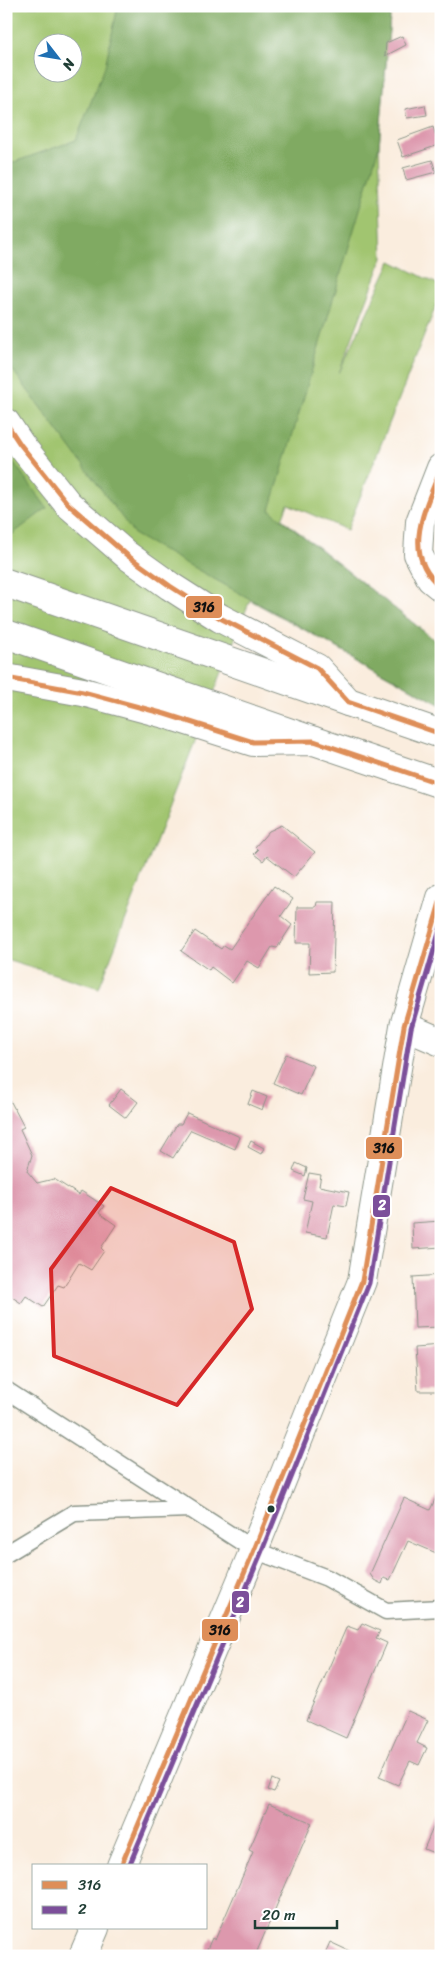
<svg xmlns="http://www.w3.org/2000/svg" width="447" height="1962" font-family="Sriracha,sans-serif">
  <rect width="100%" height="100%" fill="#fff"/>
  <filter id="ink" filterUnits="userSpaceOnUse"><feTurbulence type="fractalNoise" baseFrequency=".02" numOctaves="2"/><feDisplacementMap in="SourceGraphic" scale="10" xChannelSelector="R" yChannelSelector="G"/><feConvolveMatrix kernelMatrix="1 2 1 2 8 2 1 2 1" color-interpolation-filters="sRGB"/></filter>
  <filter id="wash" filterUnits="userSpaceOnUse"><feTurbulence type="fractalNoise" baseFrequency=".0096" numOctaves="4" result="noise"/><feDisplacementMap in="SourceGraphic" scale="20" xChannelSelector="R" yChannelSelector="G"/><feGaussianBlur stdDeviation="1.12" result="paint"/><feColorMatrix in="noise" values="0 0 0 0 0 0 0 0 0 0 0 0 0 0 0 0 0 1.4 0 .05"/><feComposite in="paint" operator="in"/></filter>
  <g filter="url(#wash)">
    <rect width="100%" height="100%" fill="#faedde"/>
    <path fill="#a1c56f" stroke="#608152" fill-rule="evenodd" d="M6,6H391L379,146L383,258L339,373L391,261L441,286V293L347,530L288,504L282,519L441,645V705L250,600L99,988L6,959ZM42,42H72V72H42Z"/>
    <path fill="#80aa62" stroke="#50744b" d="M118,6H391L379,146L270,510L441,645V705L135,535L6,361V165L76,140L105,66Z
      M6,452L47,508L6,539Z"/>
    <g id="blocks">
      <path fill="#dd98ad" d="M402,36L406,45L385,56L386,43Z
        M425,105L427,115L407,118L405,109Z
        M433,127L439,145L403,157L397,140Z
        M432,160L436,172L406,180L403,168Z
        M282,825L315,852L294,877L267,856L263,861L254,854L258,850L255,847L269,831Z
        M274,886L293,899L281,916L292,925L277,948L272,947L259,968L247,961L232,983L211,967L209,970L181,951L195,931L221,949L224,945L230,949Z
        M317,902H335L333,972L309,973L310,943H296L297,907H316Z
        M286,1054L314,1066L301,1095L273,1083Z
        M121,1089L138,1102L126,1118L109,1105Z
        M253,1091L267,1097L262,1110L248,1104Z
        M11,1102L24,1127L20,1129L32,1155L27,1171L37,1183L54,1179L79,1195L81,1191L104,1206L99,1213L116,1225L101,1248L104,1251L91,1270L79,1263L64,1287L58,1285L43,1307L26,1296L21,1303L6,1293V1104Z
        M187,1113L240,1137L235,1149L191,1130L173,1158L161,1151L177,1124H181Z
        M251,1141L264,1148L261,1154L248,1147Z
        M296,1163L307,1168L305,1176L293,1171Z
        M309,1173L321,1175L319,1186L349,1192L346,1206L334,1204L327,1237L305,1233L312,1201L303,1199Z
        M441,1221V1247L413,1249L412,1223Z
        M441,1275V1327L415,1328L413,1277Z
        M441,1346V1391H418L415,1348Z
        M441,1487V1555L408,1541L390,1580L384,1578L382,1584L374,1580L370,1574L404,1498L430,1510Z
        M362,1623L380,1631L376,1638L387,1643L346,1738L306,1720L347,1626L358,1630Z
        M408,1711L428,1720L417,1743L427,1748L419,1765L410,1761L398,1785L379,1777Z
        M272,1779L279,1782L274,1792L268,1790Z
        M269,1804L312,1823L255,1956H204L212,1938L215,1940L253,1852L249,1850Z
        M441,1809V1856L424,1849Z
        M330,1942L360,1956H324Z"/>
    </g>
  </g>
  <g filter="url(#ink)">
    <use href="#blocks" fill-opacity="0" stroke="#8c9589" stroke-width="1"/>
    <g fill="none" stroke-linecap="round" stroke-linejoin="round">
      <g stroke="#8c9589" stroke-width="19">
        <path id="lane" d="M6,1390L254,1550L327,1578L386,1611L441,1608
          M6,1554L74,1513L190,1509"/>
      </g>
      <g stroke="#8c9589" stroke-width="30">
        <path id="street" d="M441,468L420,522L418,554L431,579L441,587
          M404,1026L441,1042
          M121,1866L254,1550L362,1281L404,1026L441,898
          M83,1956L95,1928"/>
      </g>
      <g stroke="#8c9589" stroke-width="30">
        <path id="primary" d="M6,423L20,444L68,504L128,556L170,586L220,618L317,668L348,702L441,734
          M6,678L83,692L165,714L253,742L314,741L441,784"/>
      </g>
      <g stroke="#8c9589" stroke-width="30">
        <path id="highway" d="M6,583L348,702
          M6,634L314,741"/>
      </g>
      <use href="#lane" stroke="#fff" stroke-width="16"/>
      <use href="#street" stroke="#fff" stroke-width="28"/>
      <use href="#primary" stroke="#fff" stroke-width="28"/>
      <use href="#highway" stroke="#fff" stroke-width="28"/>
      <g stroke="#fff" stroke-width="9">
        <path id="bus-1" d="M6,423L20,444L68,504L128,556L170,586L220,618L317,668L348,702L441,734
          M441,469C425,508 400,554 441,587
          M6,678L83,692L165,714L253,742L314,741L441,784
          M121,1866L254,1550L362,1281L404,1026L441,899"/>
      </g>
      <g stroke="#fff" stroke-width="9">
        <path id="bus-2" d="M129,1866L261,1553L369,1283L411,1028L441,926"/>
      </g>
      <use href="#bus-1" stroke="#de8e59" stroke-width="5"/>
      <use href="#bus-2" stroke="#7c4f9a" stroke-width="5"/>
    </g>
  </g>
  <path fill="#d62828" fill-opacity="0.2" stroke="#d62828" stroke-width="4" stroke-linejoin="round" d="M111,1188L234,1242L252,1309L177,1405L54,1356L51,1269Z"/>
  <circle fill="#1f3d34" stroke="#fff" stroke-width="2" cx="271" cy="1509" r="4.5"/>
  <g stroke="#fff" stroke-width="2">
    <rect x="185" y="595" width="38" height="24" rx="5" fill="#de8e59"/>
    <rect x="365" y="1136" width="38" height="24" rx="5" fill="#de8e59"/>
    <rect x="372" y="1194" width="19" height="24" rx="5" fill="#7c4f9a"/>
    <rect x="231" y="1590" width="19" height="24" rx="5" fill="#7c4f9a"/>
    <rect x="201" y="1618" width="38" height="24" rx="5" fill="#de8e59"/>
  </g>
  <g font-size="14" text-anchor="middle" font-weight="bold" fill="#fff">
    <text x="382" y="1210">2</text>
    <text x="240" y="1607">2</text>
  </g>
  <g font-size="14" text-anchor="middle" font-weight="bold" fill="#111">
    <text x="204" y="612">316</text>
    <text x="384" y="1153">316</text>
    <text x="220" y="1635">316</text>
  </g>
  <rect width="447" height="1962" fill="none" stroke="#fff" stroke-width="25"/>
  <rect x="32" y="1864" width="175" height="65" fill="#ffffff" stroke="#a5b1ae"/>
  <rect x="42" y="1881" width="25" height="8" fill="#de8e59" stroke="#a5b1ae"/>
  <text x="78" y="1890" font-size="15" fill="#1f3d34">316</text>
  <rect x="42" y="1906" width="25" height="8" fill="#7c4f9a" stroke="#a5b1ae"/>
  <text x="78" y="1914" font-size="15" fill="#1f3d34">2</text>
  <g transform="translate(58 58) rotate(121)"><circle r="24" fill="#ffffff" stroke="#a5b1ae"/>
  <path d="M0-4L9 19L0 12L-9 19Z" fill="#1f6fb2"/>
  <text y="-8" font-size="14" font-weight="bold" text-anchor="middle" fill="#1f3d34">N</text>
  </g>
  <path d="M255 1920v8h82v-8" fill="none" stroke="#1f3d34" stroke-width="2.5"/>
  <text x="262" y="1920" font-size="15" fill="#1f3d34" stroke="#ffffff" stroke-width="4" paint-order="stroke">20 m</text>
</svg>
